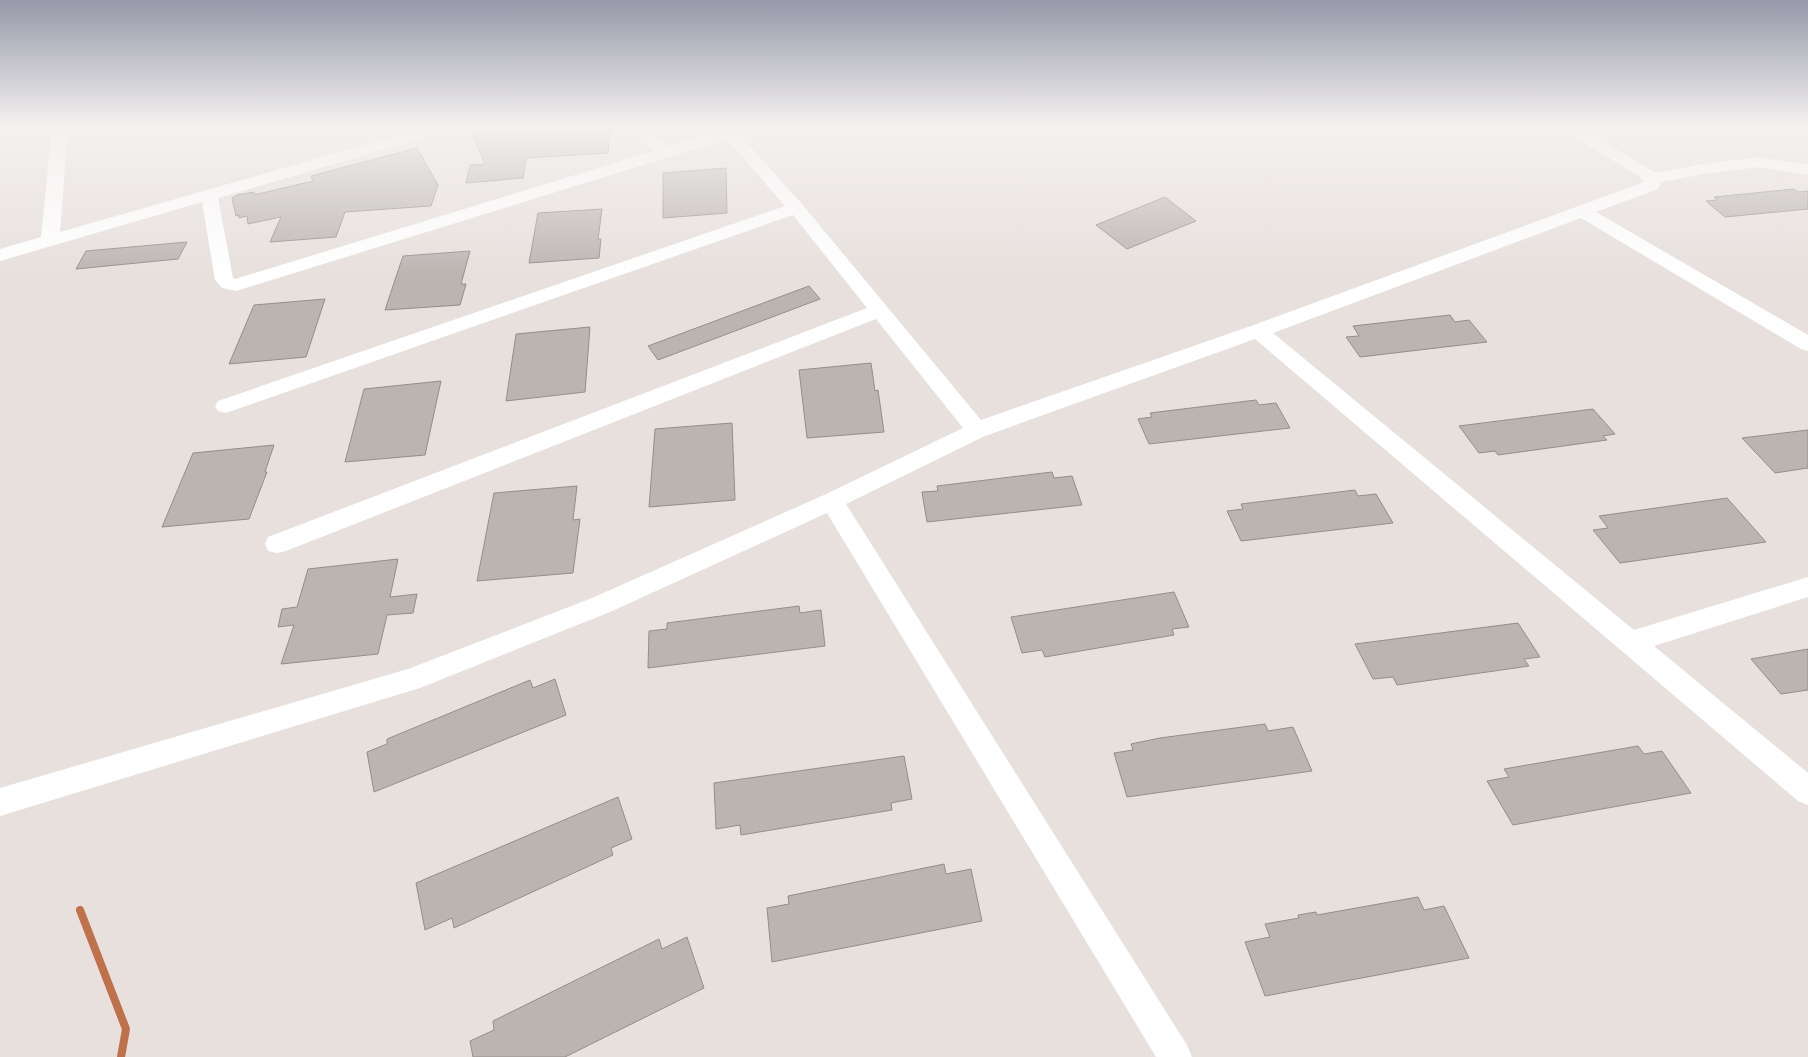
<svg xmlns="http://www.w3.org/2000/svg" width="1808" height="1057" font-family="'Titillium Web',sans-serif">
  <rect width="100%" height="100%" fill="#e7e0dd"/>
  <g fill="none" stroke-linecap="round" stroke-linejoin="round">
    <path stroke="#be714a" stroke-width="8" d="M80,910L126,1029L121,1057"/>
  </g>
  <path fill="#bbb5b2" stroke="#948e8b" d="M470,128H495L498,135L530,128H610L608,153L526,158L523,178L466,183L470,165L485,164Z
    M417,148L438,185L431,206L345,212L336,237L270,242L281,217L248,224L247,216L239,218V215L236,216L232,198L237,195L254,192V194H258L313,181L311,176Z
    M726,168L727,213L663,218V173Z
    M1794,189L1798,192L1808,191V209L1725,217L1706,201L1717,200L1714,197Z
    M1165,197L1196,221L1127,249L1096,225Z
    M602,209L598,239H601L599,258L529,263L538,213Z
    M187,242L178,259L76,269L86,251Z
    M470,251L461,284H466L460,305L385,310L403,256Z
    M809,286L820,299L658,360L648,346Z
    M325,299L306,357L229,364L254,305Z
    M1450,315L1455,322L1469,320L1487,342L1360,357L1346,337L1359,336L1353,326Z
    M590,327L585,392L506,401L516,334Z
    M871,363L875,391L878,390L884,432L807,438L799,370Z
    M441,381L425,455L345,462L364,389Z
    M1256,400L1259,405L1276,403L1290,428L1149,444L1138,419L1152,417L1150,413Z
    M1593,409L1615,434L1603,436L1607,440L1498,455L1495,451L1479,453L1459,426Z
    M732,423L735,500L649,507L655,429Z
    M1808,430V468L1775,473L1742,438Z
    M274,445L265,472H267L249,519L162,527L193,453Z
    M1052,472L1054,478L1072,476L1082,505L927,522L922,492L938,491L937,486Z
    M577,486L573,520L580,519L573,573L477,581L494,493Z
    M1355,490L1358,496L1376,494L1393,523L1241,541L1227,511L1243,509L1241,504Z
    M1727,498L1766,542L1620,563L1593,530L1608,528L1599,516Z
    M398,559L390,597L417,594L413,613L387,615L378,654L281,664L294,625L278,627L282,609L297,607L308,569Z
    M1174,592L1189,627L1172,629L1174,635L1045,657L1042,650L1022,653L1011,617Z
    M799,606L800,613L821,610L825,646L648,668L649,631L667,629V623Z
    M1518,623L1540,657L1524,659L1529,666L1397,685L1393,677L1373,679L1355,644Z
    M1808,649V690L1781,694L1751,659Z
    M555,679L566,715L374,792L367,752L387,744V739L530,680L533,688Z
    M1265,724L1268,731L1293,727L1312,771L1127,797L1114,753L1133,750L1131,744L1160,738Z
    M1638,746L1644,754L1662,751L1691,793L1513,825L1487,781L1509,777L1504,769Z
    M904,756L912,799L891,803L892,810L741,835L740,825L716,829L714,783Z
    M618,797L632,839L611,848L613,855L454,928L452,918L425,930L416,883Z
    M944,864L946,874L971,869L982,921L772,962L767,908L789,904L788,896Z
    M1418,897L1424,910L1444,906L1469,958L1265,996L1245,942L1270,937L1265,924L1299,918L1298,915L1316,912L1317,915Z
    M687,937L704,988L565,1057H473L470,1041L494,1030L493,1021L659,939L662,949Z"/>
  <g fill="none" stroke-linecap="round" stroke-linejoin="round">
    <path fill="#fff" fill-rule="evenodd" d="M52,128H68L60,232L424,128H449L447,131L218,198L233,278L235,279L654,151L627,128H645L669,146L730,128H754L752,131L740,135L802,204L981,420L1251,326L1644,182L1639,176L1564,131L1562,128H1581L1656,173L1703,164L1759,157L1808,165V175L1759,167L1703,174L1661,182L1658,189L1596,212L1808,335V351L1801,349L1581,218L1273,333L1634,630L1808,577V597L1654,646L1808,773V805L1798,801L1255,339L985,436L846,504L1187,1045L1192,1057H1156L827,513L610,612L420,688L0,816V788L408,669L592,598L824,495L963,428L876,319L286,551L277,553L268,551L265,544L268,537L867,308L793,215L226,413L218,411L215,406L218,401L785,206L727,139L236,291L222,288L215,280L202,202L0,261V249L41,237Z"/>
  </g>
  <linearGradient id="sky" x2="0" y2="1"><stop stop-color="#9799a9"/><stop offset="0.46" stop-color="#f4f1f0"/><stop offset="1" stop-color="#f4f1f0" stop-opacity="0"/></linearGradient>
  <rect width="1808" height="276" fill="url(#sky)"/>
</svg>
